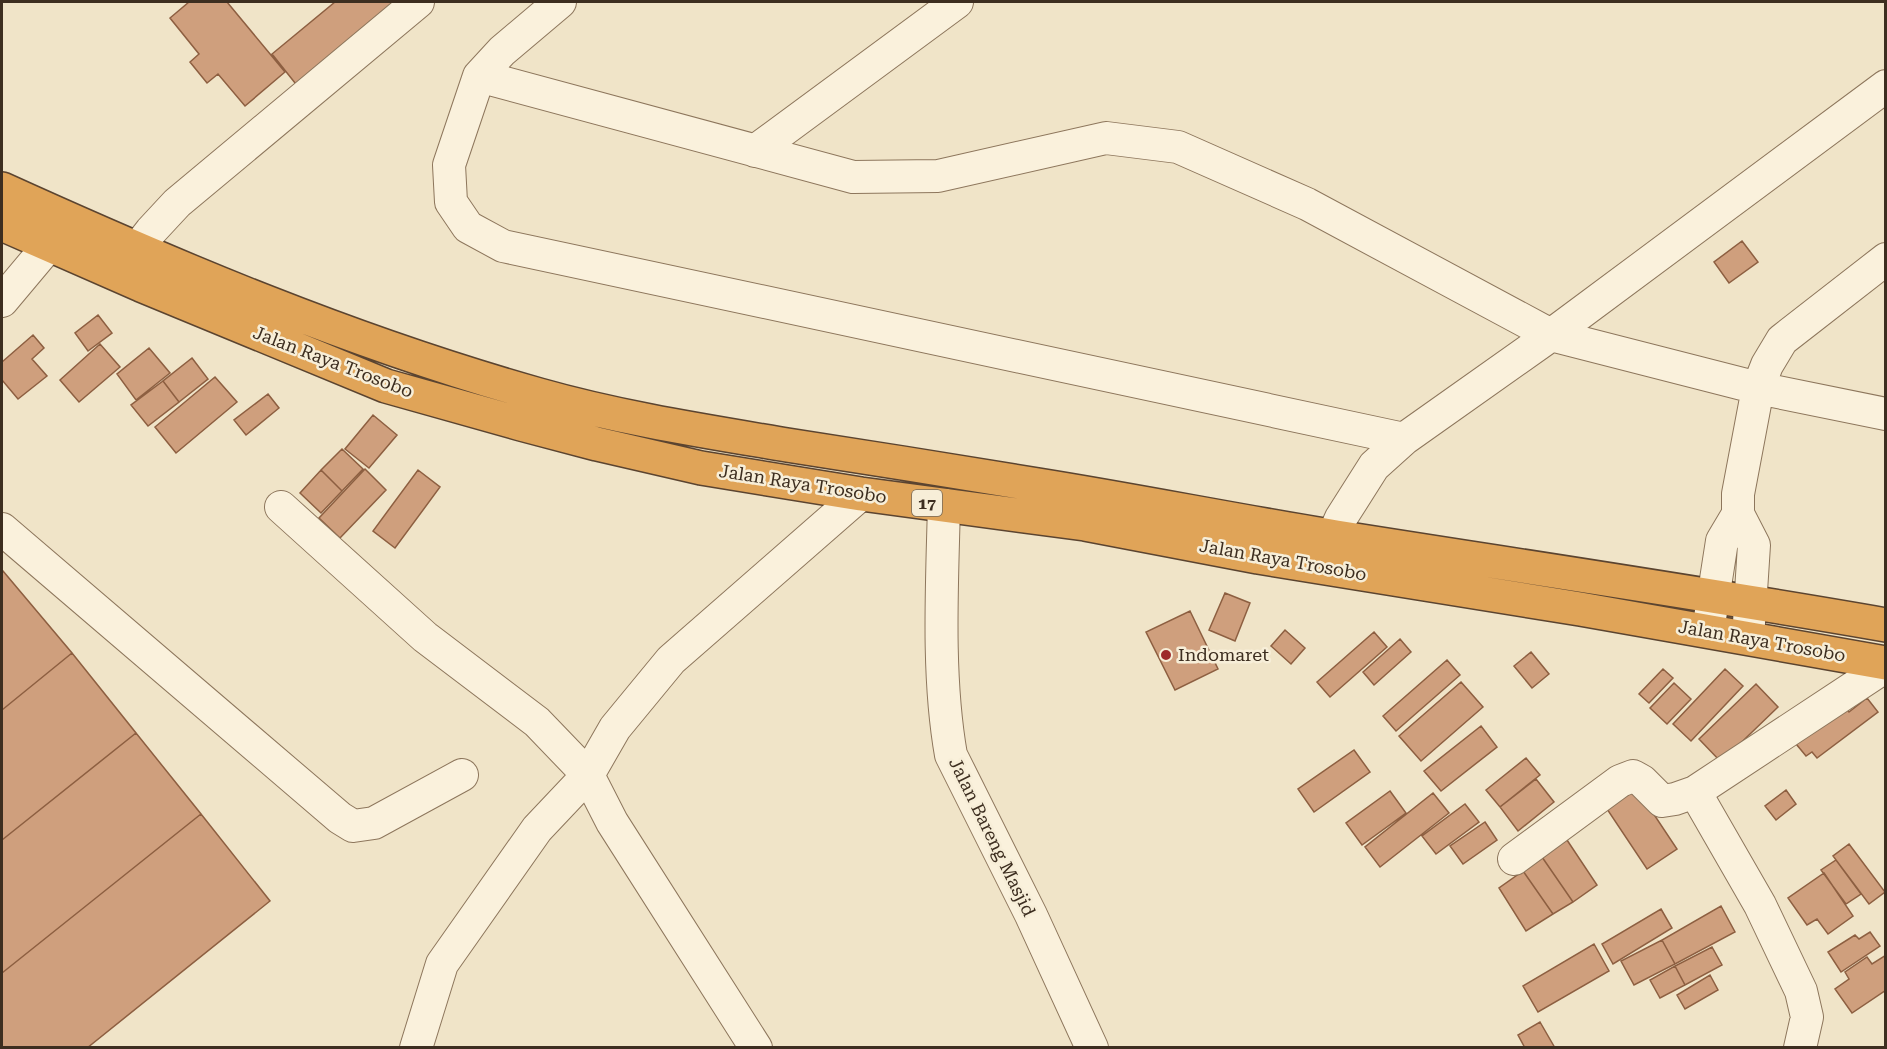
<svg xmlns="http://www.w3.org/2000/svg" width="1887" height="1049" font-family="'Roboto Serif',serif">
  <rect width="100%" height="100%" fill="#f0e4c8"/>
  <path fill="#cf9f7d" stroke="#8d5f41" stroke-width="1.5" d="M189,2H227L285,72L245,106L218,74L207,83L190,62L199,54L170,18Z
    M335,2H416L303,93L272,54Z
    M1742,241L1758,262L1729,283L1714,262Z
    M98,315L112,333L88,351L75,333Z
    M33,335L44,348L32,359L47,376L18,399L2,380V362Z
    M100,344L120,367L79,402L60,380Z
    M149,348L170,373L136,400L117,374Z
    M192,358L208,379L179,402L163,381Z
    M215,377L237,402L176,453L155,427Z
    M163,381L179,402L148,426L131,405Z
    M268,394L279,408L246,435L234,420Z
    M373,415L397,435L369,468L345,449Z
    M342,449L363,469L342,491L321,470Z
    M365,469L386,490L340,538L319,518Z
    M321,470L342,491L321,513L300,493Z
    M418,470L440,487L395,548L373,531Z
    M3,571L72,653L2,710V573Z
    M1225,593L1250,603L1235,641L1209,630Z
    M1190,611L1218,669L1175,690L1146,632Z
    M1285,630L1305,648L1291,664L1271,646Z
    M1374,632L1387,647L1330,697L1317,682Z
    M1400,639L1411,652L1374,685L1363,672Z
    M1531,652L1549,674L1532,688L1514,666Z
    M72,653L136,733L2,840V710Z
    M1447,660L1460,675L1396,731L1383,716Z
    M1663,669L1673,678L1649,703L1639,694Z
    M1725,669L1743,686L1691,741L1673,724Z
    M1461,682L1483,707L1421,761L1399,736Z
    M1674,683L1691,699L1667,724L1650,708Z
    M1756,684L1778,707L1721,762L1699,739Z
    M1867,698L1878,712L1817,758L1812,752L1806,756L1792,739L1841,701L1849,712Z
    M1481,726L1497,747L1441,791L1424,771Z
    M136,733L201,814L2,973V840Z
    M1354,750L1370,772L1314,812L1298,789Z
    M1526,758L1540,775L1500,807L1486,790Z
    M1536,779L1554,802L1518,831L1500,807Z
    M1637,789L1677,849L1647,869L1607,809Z
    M1786,790L1796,804L1776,820L1765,806Z
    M1390,791L1406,813L1362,845L1346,823Z
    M1433,793L1449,813L1380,867L1365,847Z
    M1465,804L1479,822L1436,854L1422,836Z
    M201,814L270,901L87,1048H2V973Z
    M1485,822L1497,840L1463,864L1450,846Z
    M1567,840L1597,885L1573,902L1542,857Z
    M1849,844L1885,892L1869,904L1833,856Z
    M1542,857L1573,902L1553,914L1523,871Z
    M1836,860L1861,894L1846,904L1821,870Z
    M1523,871L1553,914L1526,931L1499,888Z
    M1824,873L1853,916L1828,934L1817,919L1807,925L1788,898Z
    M1721,906L1735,932L1675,964L1662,940Z
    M1661,909L1672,928L1613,964L1602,944Z
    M1870,932L1880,946L1841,972L1828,952L1855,935L1859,939Z
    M1662,940L1675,964L1634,985L1621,961Z
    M1594,944L1609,971L1538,1012L1523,986Z
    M1712,947L1722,965L1685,985L1675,966Z
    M1886,955V990L1852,1013L1835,989L1849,979L1845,972L1867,957L1872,964Z
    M1675,966L1685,985L1660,998L1650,980Z
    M1710,975L1718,990L1685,1009L1677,995Z
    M1540,1022L1555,1048H1525L1518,1035Z"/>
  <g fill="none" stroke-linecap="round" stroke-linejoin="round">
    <g stroke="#8d765c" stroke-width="34">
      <path id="minor" d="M560,2L502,51L479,76L449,165L451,202L468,227L503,246L1404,439
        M479,76L853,177L938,176L1106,138L1178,147L1307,204L1551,335L1758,388L1886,414
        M755,151L957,2
        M137,249L151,231L177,203L418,2
        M2,301L49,245
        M944,505C942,586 937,676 951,755L1031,915L1092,1048
        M281,507L425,637L537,722L588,775L537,829L442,964L416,1048
        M2,529L340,818L353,826L374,823L462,775
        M1333,536L1341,518L1374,466L1404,439L1551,335L1886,86
        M1708,631L1722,541L1738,514
        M1748,638L1754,545L1738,514V494L1758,388L1767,365L1782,340L1886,259
        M1514,859L1620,781L1633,776L1642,781L1662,801L1675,799L1695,792
        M756,1048L612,822L588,775L615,728L671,660L861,494
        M1800,1048L1807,1017L1801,991L1760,905L1695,792L1886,666"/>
    </g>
    <g stroke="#5b4430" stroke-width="36">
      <path id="highway" d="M2,189C176,268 354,343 539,395C620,418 704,431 787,445C871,458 954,471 1038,485C1138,501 1237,521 1336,537C1519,566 1703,593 1886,625
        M2,224L141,285L386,386L521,424L597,444L701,468L861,494L1085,524L1258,557L1580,609L1886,663"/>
    </g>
    <use href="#minor" stroke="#faf1dc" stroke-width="32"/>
    <use href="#highway" stroke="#e0a458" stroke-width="33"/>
  </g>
  <circle fill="#9e2a2b" stroke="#f7eed8" stroke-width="2" cx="1166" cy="655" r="6"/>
  <g text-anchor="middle" stroke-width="5" stroke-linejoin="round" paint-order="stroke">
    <rect fill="#f7eed8" stroke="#756857" stroke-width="1.5" x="912" y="490" width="30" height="26" rx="4.5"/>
    <g font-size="16" font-weight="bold" fill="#3d2e20">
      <text x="927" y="509">17</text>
    </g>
    <g font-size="18" fill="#3d2e20" stroke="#f7eed8">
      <text transform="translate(333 362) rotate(21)" y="6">Jalan Raya Trosobo</text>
      <text transform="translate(803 484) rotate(9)" y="6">Jalan Raya Trosobo</text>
      <text transform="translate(1283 560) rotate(10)" y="6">Jalan Raya Trosobo</text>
      <text transform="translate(1762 641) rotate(10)" y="6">Jalan Raya Trosobo</text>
      <text transform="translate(992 837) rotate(64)" y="6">Jalan Bareng Masjid</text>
    </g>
    <g font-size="18" fill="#3d2e20" stroke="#f7eed8" text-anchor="start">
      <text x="1178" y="661">Indomaret</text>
    </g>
  </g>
  <rect width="1887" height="1049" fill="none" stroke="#3d2e20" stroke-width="6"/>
</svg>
